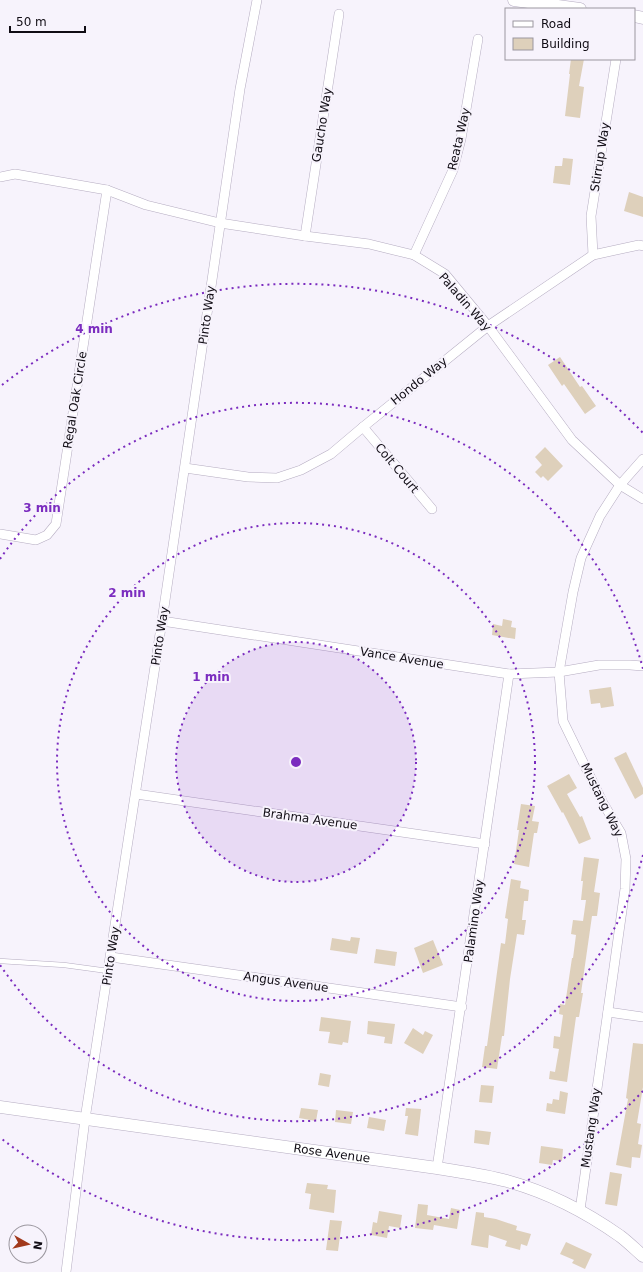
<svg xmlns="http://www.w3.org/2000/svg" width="643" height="1272" viewBox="0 0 643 1272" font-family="'DejaVu Sans',sans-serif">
	<rect width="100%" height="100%" fill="#f7f3fc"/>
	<g fill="#ded0bb">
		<path d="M571,59H584L579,86L584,87L580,118L565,116L570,74H569Z"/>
		<path d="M563,158L573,159L570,185L553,183L555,166H562Z"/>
		<path d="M629,192L643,197V217L624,211Z"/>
		<path d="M560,357L580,387L582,386L596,406L585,414L564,384L562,386L548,365Z"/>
		<path d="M545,447L563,466L548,481L543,476L541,478L535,472L542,465L535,457Z"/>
		<path d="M503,619L512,621L511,627L516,628L515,639L492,635L493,624L502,626Z"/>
		<path d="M611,687L614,706L601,708L600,703L591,704L589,690Z"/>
		<path d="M626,752L643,788V794L635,799L614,758Z"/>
		<path d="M569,774L577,788L567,794L580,817L582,816L591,839L579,844L563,812L562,813L547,786Z"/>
		<path d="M521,804L535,806L532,821L539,822L537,833H534L529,867L514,864L519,830H517Z"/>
		<path d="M584,857L599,859L594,892L600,893L597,916H592L581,993H583L579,1017H576L567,1082L549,1079L550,1071L555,1072L559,1049L553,1048L554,1036L560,1037L563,1015L559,1014L560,1004L565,1005L572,958H573L576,935L571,934L573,920L583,921L586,900H581L583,881H581Z"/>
		<path d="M511,879L521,881L520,888L529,890L528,901H524L522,920H526L524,935L517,934L510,979L504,1036H502L497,1069L482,1067L485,1046H487L501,943L505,944L508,919L505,918Z"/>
		<path d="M351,937L360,938L357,954L330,950L332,938L350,941Z"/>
		<path d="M433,940L443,965L423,973L414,948Z"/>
		<path d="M376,949L397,952L395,966L374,963Z"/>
		<path d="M321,1017L351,1021L348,1043L343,1042L342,1045L328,1043L330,1032L319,1031Z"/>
		<path d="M368,1021L395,1024L392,1044L384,1043L385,1037L367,1034Z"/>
		<path d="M413,1028L423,1035L425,1031L433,1035L423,1054L404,1043Z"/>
		<path d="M633,1043L643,1044V1087L637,1123L641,1124L638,1144L642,1145L640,1158L632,1157L631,1168L616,1165L628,1099L626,1098Z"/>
		<path d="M320,1073L331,1075L329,1087L318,1085Z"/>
		<path d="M481,1085L494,1086L492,1103L479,1102Z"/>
		<path d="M560,1091L568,1093L565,1114L546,1111L547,1103L552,1104L553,1099L559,1100Z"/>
		<path d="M301,1108L318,1110L316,1121L299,1118Z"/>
		<path d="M406,1108L421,1109L418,1136L405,1134L408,1116H405Z"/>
		<path d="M336,1110L353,1112L351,1124L335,1122Z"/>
		<path d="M369,1117L386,1120L384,1131L367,1128Z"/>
		<path d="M475,1130L491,1132L489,1145L474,1143Z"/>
		<path d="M541,1146L563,1149L562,1161L553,1160L552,1165L539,1163Z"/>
		<path d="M610,1172L622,1174L617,1206L605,1204Z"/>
		<path d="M307,1183L328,1185L327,1189L336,1190L334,1213L309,1209L311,1194L305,1193Z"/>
		<path d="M418,1204L428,1205L427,1215L449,1219L451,1208L460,1210L457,1229L434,1225L433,1230L415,1228Z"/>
		<path d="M379,1211L402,1215L400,1228L389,1226L387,1238L371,1235L373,1222L377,1223Z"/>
		<path d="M476,1212L484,1213V1217L496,1219L517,1226L516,1230L531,1234L527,1246L521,1244L520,1250L505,1246L507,1241L489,1235L488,1248L471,1245Z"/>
		<path d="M330,1220L342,1221L338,1251L326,1250Z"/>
		<path d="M566,1242L592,1254L585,1269L572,1263L574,1260L560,1254Z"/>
	</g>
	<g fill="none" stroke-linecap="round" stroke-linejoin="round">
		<g stroke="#b5acc1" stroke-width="5.5">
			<path id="service" d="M0,961L64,965L108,971"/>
		</g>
		<g stroke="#b5acc1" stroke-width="10">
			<g id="minor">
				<path d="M0,177L15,174L107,190L146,205L220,223L305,236L369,244L414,255L445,274L488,326L572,440L620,485L643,499"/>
				<path d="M305,236L339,14"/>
				<path d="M414,255L453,170L461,139L478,39"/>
				<path d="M593,255L591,216L616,59"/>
				<path d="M363,427L432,509"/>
				<path d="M185,468L248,477L277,478L301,470L331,454L363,427L488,326L593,255L639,245L643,246"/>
				<path d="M0,534L36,540L47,535L56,524L107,190"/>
				<path d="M162,621L509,674L559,672L599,665H630L643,666"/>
				<path d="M136,794L485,844"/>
				<path d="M111,957L462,1007"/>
				<path d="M608,1012L643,1017"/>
				<path d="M437,1168L509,674"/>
				<path d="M580,1210L625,889L626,859L621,833L603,803L563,721L559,672L573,592L581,558L600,516L620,485L643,459"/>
				<path d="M66,1272L85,1119L162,621L240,89L257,0"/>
			</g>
		</g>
		<g stroke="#b5acc1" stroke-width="13">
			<g id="tertiary">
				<path d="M514,0L580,9"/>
				<path d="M634,16L643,18"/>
				<path id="s1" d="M0,1107L437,1168C461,1172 484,1175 507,1181C547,1192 586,1212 620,1236C628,1242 635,1249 643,1256"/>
			</g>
		</g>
		<use href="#service" stroke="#fff" stroke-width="4.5"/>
		<use href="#minor" stroke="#fff" stroke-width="9"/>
		<use href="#tertiary" stroke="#fff" stroke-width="12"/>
	</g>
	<circle cx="296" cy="762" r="120" fill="#7b2cbf" fill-opacity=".12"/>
	<g fill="none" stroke="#7b2cbf" stroke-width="2" stroke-dasharray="2 4">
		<circle cx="296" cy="762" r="120"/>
		<circle cx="296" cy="762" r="239"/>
		<path d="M643 855A359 359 0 0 1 0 965M0 559A359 359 0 0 1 643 669"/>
		<path d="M643 1091A478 478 0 0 1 2 1139M2 385A478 478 0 0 1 643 433"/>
	</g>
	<g text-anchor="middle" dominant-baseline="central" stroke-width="4" stroke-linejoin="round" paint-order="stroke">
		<g font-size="12" fill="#100c14" stroke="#f7f3fc">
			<text transform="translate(322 125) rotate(-81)">Gaucho Way</text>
			<text transform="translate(459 139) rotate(-77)">Reata Way</text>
			<text transform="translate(600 157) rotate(-81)">Stirrup Way</text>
			<text transform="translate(465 302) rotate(49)">Paladin Way</text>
			<text transform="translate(207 315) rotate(-82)">Pinto Way</text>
			<text transform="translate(419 381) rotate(-39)">Hondo Way</text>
			<text transform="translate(75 400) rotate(-81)">Regal Oak Circle</text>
			<text transform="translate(397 468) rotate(50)">Colt Court</text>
			<text transform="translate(160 636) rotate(-81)">Pinto Way</text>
			<text transform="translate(402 658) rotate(9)">Vance Avenue</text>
			<text transform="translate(602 800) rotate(64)">Mustang Way</text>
			<text transform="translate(310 819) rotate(8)">Brahma Avenue</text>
			<text transform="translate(474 921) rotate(-82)">Palamino Way</text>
			<text transform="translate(111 956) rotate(-81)">Pinto Way</text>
			<text transform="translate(286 982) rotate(8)">Angus Avenue</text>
			<text transform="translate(591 1128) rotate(-82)">Mustang Way</text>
			<text stroke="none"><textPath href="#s1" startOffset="335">Rose Avenue</textPath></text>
		</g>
	</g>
	<circle cx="296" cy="762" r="6" fill="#7b2cbf" stroke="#f7f3fc" stroke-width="2"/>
	<g font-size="12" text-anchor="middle" font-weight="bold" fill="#7b2cbf" stroke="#f7f3fc" stroke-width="4" stroke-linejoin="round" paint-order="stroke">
		<text x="94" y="333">4 min</text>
		<text x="42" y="512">3 min</text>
		<text x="127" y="597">2 min</text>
		<text x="211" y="681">1 min</text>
	</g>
	<rect x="505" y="8" width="130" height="52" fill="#f7f3fc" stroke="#9b979f"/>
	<rect x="513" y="21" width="20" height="6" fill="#ffffff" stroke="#9b979f"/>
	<text x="541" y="28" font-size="12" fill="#100c14">Road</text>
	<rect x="513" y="38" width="20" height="12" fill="#ded0bb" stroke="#9b979f"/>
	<text x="541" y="48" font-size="12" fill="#100c14">Building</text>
	<g transform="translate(28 1244) rotate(98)"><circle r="19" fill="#f7f3fc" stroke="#9b979f"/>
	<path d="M0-3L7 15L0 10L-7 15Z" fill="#a1391c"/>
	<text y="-6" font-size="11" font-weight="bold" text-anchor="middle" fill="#100c14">N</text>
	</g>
	<path d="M10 26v6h75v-6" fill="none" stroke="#100c14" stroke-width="2"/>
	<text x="16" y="26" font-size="12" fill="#100c14" stroke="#f7f3fc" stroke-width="3" paint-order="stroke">50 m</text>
</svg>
